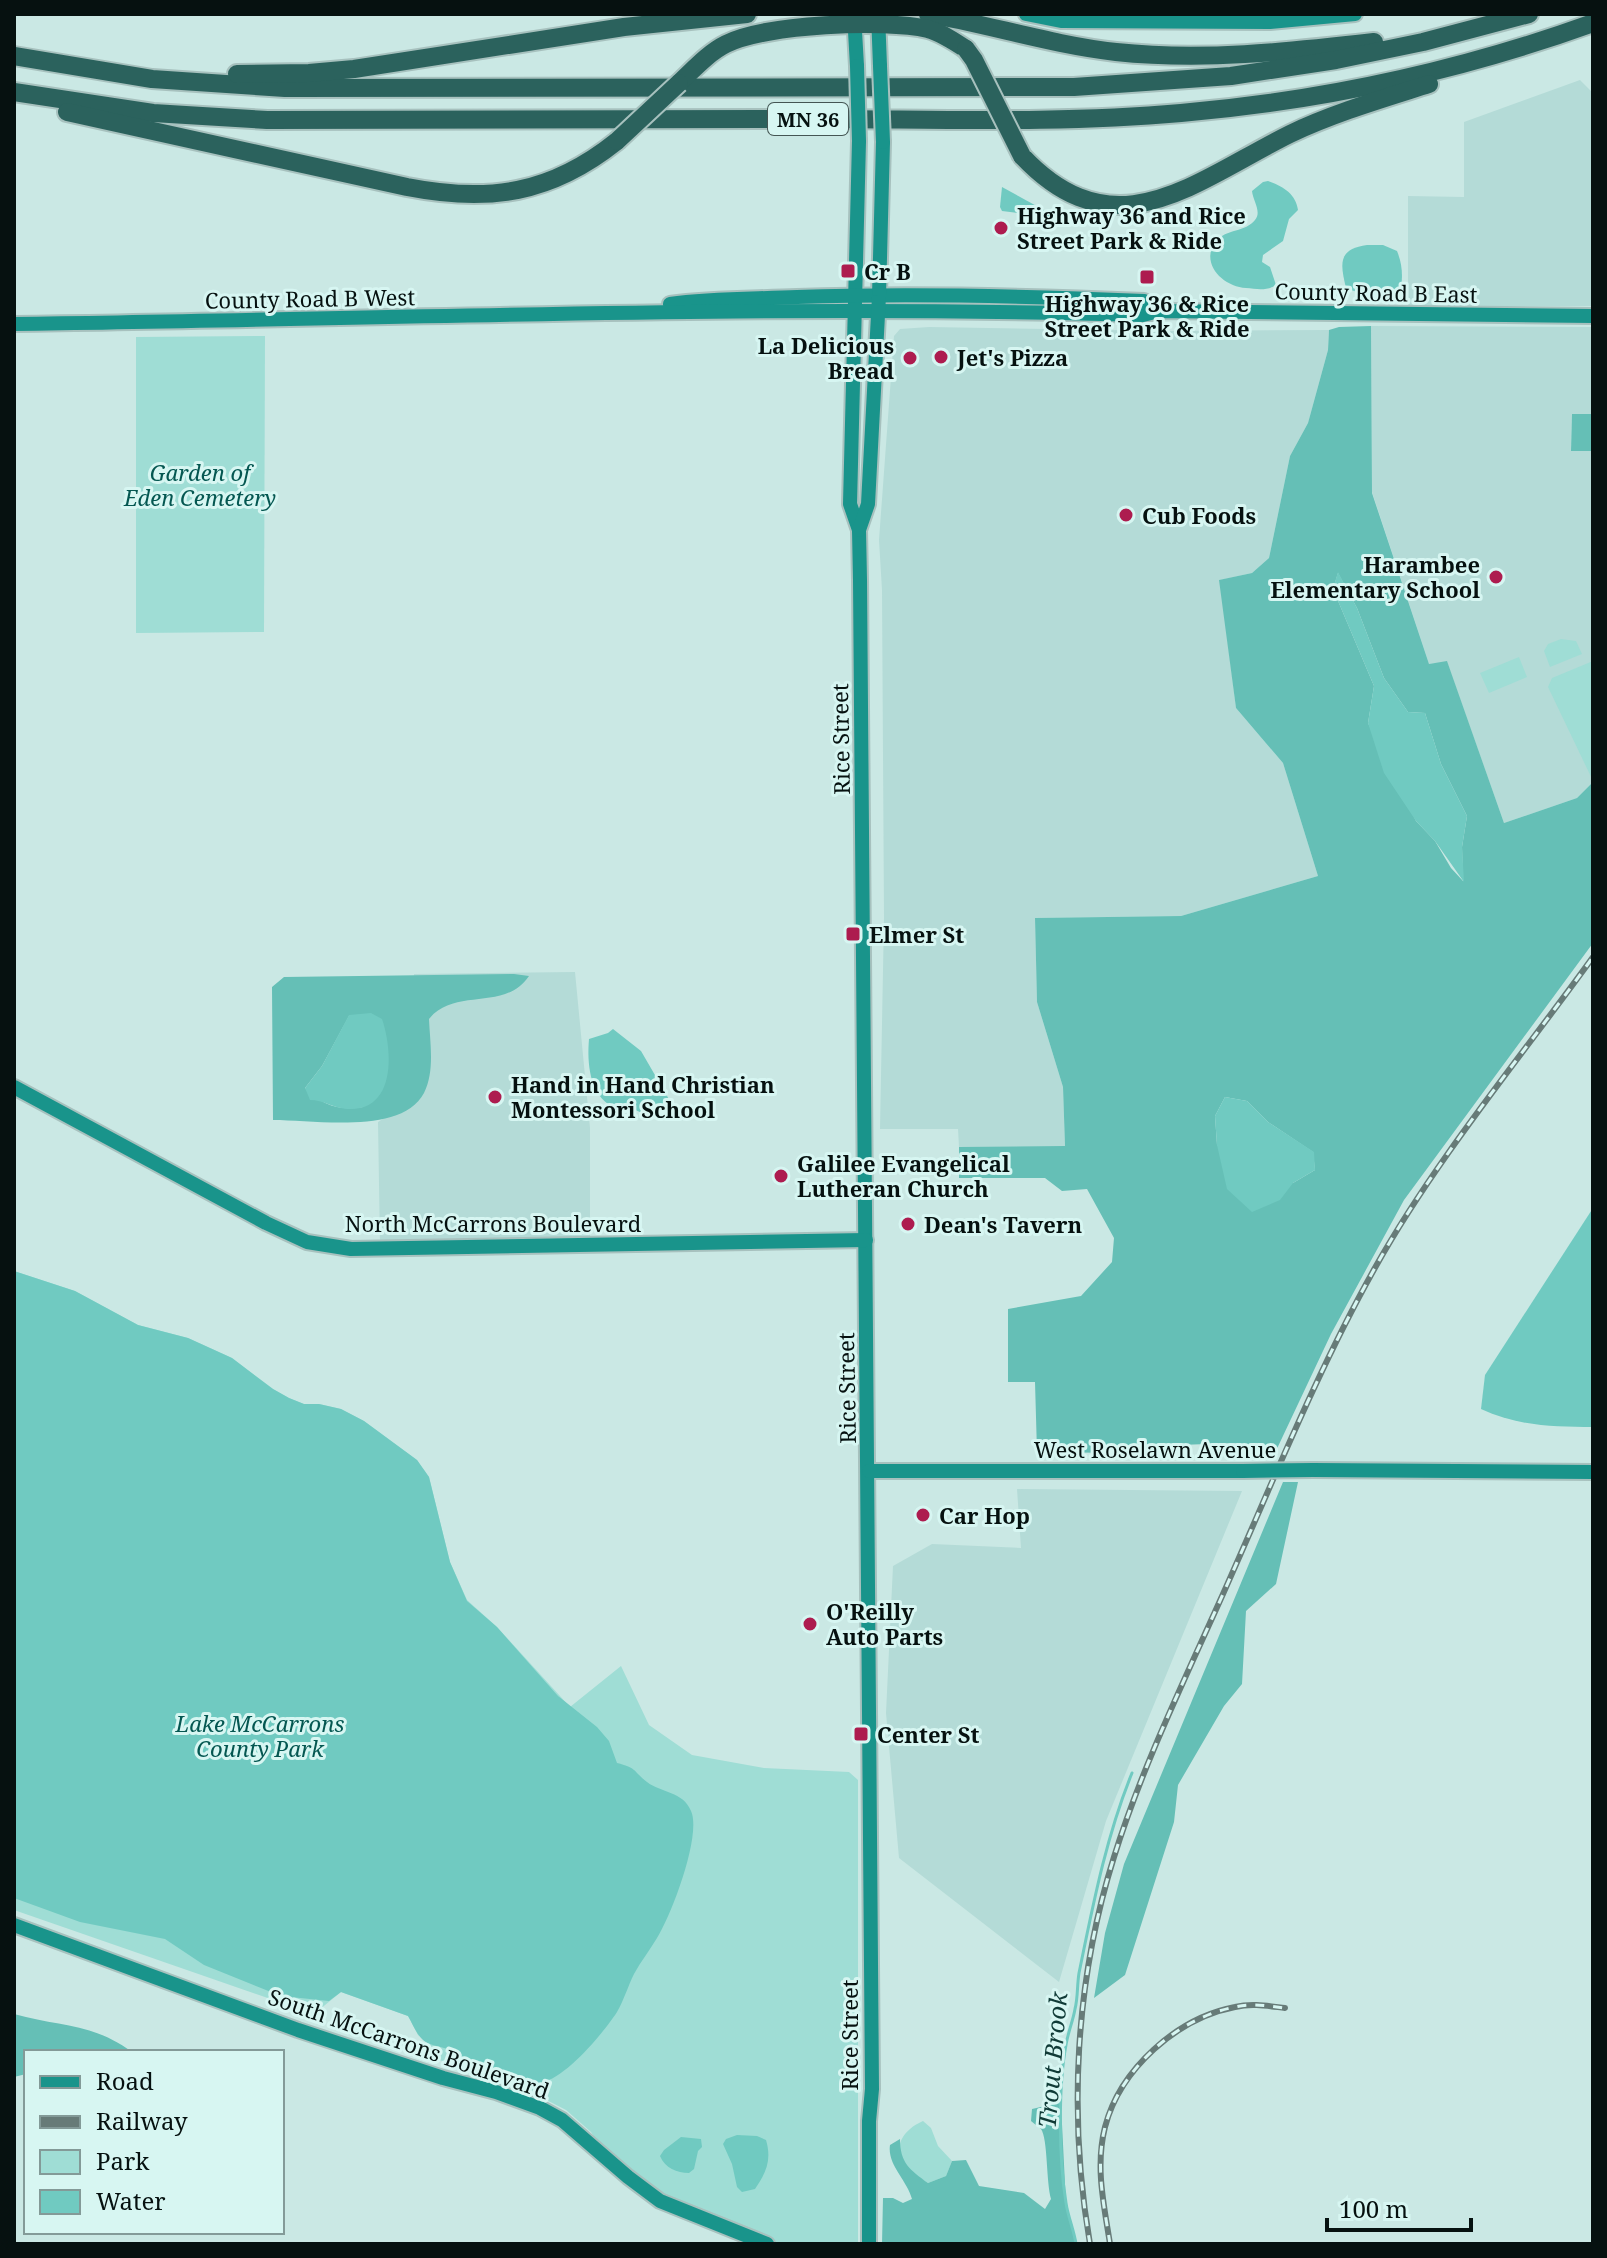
<svg xmlns="http://www.w3.org/2000/svg" width="1607" height="2258" viewBox="0 0 1607 2258" font-family="'Noto Serif',serif">
	<rect width="100%" height="100%" fill="#cae8e4"/>
	<g fill="#b4dbd7">
		<path d="M1580,80L1593,93V306H1408V196L1464,197V122Z"/>
		<path d="M1371,326L1593,327V414H1572L1571,450L1593,451V782L1577,798L1504,823L1447,662L1429,664L1372,492Z"/>
		<path d="M929,327L1168,331L1329,330L1328,350L1308,423L1290,456L1269,558L1252,573L1220,580L1236,708L1283,763L1318,876L1181,916L1035,918L1037,1002L1063,1087L1065,1147H959L958,1129H880L884,918L882,590L879,540L894,336L900,329Z"/>
		<path d="M575,972L590,1128V1238L380,1244L378,1122L397,1110L412,1083L414,974Z"/>
		<path d="M1017,1489L1242,1491L1106,1821L1059,1982L899,1858L886,1713L893,1566L932,1544L1021,1548Z"/>
	</g>
	<g fill="#9fddd5">
		<path d="M265,336L264,632L136,633V337Z"/>
		<path d="M1561,639L1576,641L1582,654L1550,667L1544,651L1548,644Z"/>
		<path d="M1519,657L1527,677L1489,693L1480,673Z"/>
		<path d="M1593,661V781L1548,687L1552,678Z"/>
		<path d="M14,1271L75,1291L138,1325L188,1338L232,1358L273,1389L289,1398L304,1404H319L341,1409L364,1421L417,1460L429,1477L450,1562L467,1600L497,1627L570,1707L621,1666L649,1725L692,1755L764,1768L849,1772L858,1780V2244H779L656,2190L601,2147L591,2132L566,2110L527,2090L425,2055L429,2044L418,2035L408,2016L341,1992L314,2014L14,1910Z"/>
		<path d="M923,2121L931,2128L938,2146L952,2161L946,2176L928,2183C922,2179 911,2174 906,2168C890,2148 904,2129 923,2121Z"/>
	</g>
	<g fill="#65bfb6" fill-rule="evenodd">
		<path d="M1371,326L1372,493L1429,664L1447,661L1504,823L1577,798L1593,782V943L1404,1200L1331,1334L1274,1455H1243L1235,1443L1124,1447L1119,1453L1037,1452L1035,1382H1008V1309L1081,1296L1112,1262L1114,1238L1087,1189L1062,1191L1045,1178H959V1147L1065,1146L1063,1087L1037,1002L1035,918L1181,916L1318,876L1283,763L1236,708L1219,580L1252,573L1269,558L1290,456L1308,423L1328,350L1329,330L1339,327ZM1338,573L1357,608L1384,678L1408,712L1425,713L1441,764L1467,816L1462,847L1463,881L1451,868L1435,841L1416,821L1368,723L1374,686L1333,589ZM1225,1097L1247,1101L1268,1122L1313,1152L1315,1170L1293,1183L1217,1145L1215,1116Z"/>
		<path d="M1572,414H1593V451H1571Z"/>
		<path d="M514,974L529,976C505,1012 455,987 429,1019C430,1043 435,1071 424,1093C402,1135 315,1120 273,1120L272,987L284,977ZM349,1016L363,1107C339,1111 322,1105 305,1088L322,1066Z"/>
		<path d="M1283,1482H1298L1276,1584L1246,1611L1242,1684L1224,1706L1178,1785L1174,1822L1125,1975L1094,1998L1105,1933L1124,1864Z"/>
		<path d="M14,2014C59,2027 91,2022 132,2052H26V2074L14,2077Z"/>
		<path d="M1058,2103L1061,2104L1066,2204L1076,2244H882L883,2198H893L903,2203L912,2199C907,2180 887,2165 890,2145L900,2139C900,2163 910,2170 928,2183L946,2176L952,2161L966,2160L979,2186L1024,2193L1045,2209L1051,2199C1046,2182 1048,2139 1041,2129C1038,2126 1034,2124 1031,2121L1032,2109Z"/>
	</g>
	<g fill="#70cac1">
		<path d="M1268,181C1283,186 1296,194 1298,210L1289,219L1283,241L1263,255L1262,262L1270,267L1276,285C1267,291 1257,289 1246,288C1223,287 1199,263 1216,241C1226,229 1246,232 1255,220C1262,212 1253,201 1252,191L1263,182Z"/>
		<path d="M1002,187L1053,215L1052,217L1002,211L1000,207Z"/>
		<path d="M1367,245H1383L1397,251C1402,263 1403,275 1401,288C1388,298 1361,295 1346,288C1340,263 1338,249 1367,245Z"/>
		<path d="M1338,572L1357,608L1384,678L1408,712L1425,713L1441,764L1467,816L1462,847L1464,882L1435,841L1416,821L1384,773L1368,723L1374,686L1333,589Z"/>
		<path d="M371,1013L382,1019C393,1051 396,1112 347,1109C334,1108 323,1100 310,1100L305,1088L322,1066L349,1015Z"/>
		<path d="M613,1029L641,1051L670,1101L668,1111L649,1117C644,1114 637,1110 632,1109C625,1108 619,1110 613,1107C589,1095 587,1062 589,1039L608,1033Z"/>
		<path d="M1225,1097L1247,1101L1268,1122L1314,1152L1315,1170L1293,1183L1280,1200L1252,1212L1227,1189L1217,1145L1215,1116Z"/>
		<path d="M1593,1208V1427C1554,1427 1517,1426 1481,1409L1485,1375Z"/>
		<path d="M14,1271L75,1291L138,1325L188,1338L232,1358L273,1389L289,1398L304,1404H319L341,1409L364,1421L417,1460L429,1477L450,1562L467,1601L497,1627L558,1696L597,1727L609,1741L617,1763C637,1768 632,1770 647,1782C661,1793 683,1791 691,1811C702,1835 671,1916 657,1938C650,1950 641,1961 634,1974C628,1986 624,2000 617,2012C605,2031 565,2079 542,2082C512,2087 482,2069 458,2054C448,2047 440,2048 430,2044C418,2040 414,2026 408,2016L341,1992L329,2001L281,1996L204,1965L165,1939L80,1922L14,1898Z"/>
		<path d="M737,2135L757,2136L766,2140C772,2160 766,2173 755,2189L742,2192L737,2187L732,2164L723,2144L726,2139Z"/>
		<path d="M681,2137L701,2139L702,2147L698,2151L694,2169L689,2173C677,2173 665,2168 660,2156L664,2150Z"/>
	</g>
	<g fill="none" stroke-linecap="round" stroke-linejoin="round">
		<path stroke="#70cac1" stroke-width="3" d="M1076,2244C1074,2230 1068,2217 1066,2203C1059,2160 1058,2087 1066,2045C1068,2032 1073,2021 1075,2009C1078,1998 1077,1985 1079,1973C1093,1905 1106,1837 1132,1773"/>
		<g stroke="#a7c1be" stroke-width="18">
			<g id="secondary">
				<path d="M854,14L857,66"/>
				<path d="M878,14L880,66"/>
				<path d="M1026,14L1061,21L1270,22L1355,14"/>
				<path d="M859,141L850,504L859,530L860,580C865,1083 869,1586 872,2089L869,2121V2244"/>
				<path d="M670,304C712,298 755,299 797,297C913,293 1028,296 1144,301L1159,311"/>
				<path d="M14,324C390,319 767,304 1143,315L1159,311L1593,316"/>
				<path d="M859,530L868,504L879,296L883,142"/>
				<path d="M14,1087L266,1223L307,1242L351,1249L866,1240"/>
				<path d="M1313,1470L1593,1472"/>
				<path d="M869,1471H1243"/>
				<path d="M14,1925L298,2030L443,2078L496,2092L540,2108L562,2120L628,2177L660,2201L767,2244"/>
			</g>
		</g>
		<g stroke="#a7c1be" stroke-width="22">
			<g id="highway">
				<path d="M928,14C991,25 1053,45 1116,52C1202,61 1287,52 1374,42"/>
				<path d="M14,56L152,79L285,88L1074,87L1231,76L1336,60L1423,42L1529,14"/>
				<path d="M237,74L309,73L354,69L624,27L747,14"/>
				<path d="M679,83C693,70 708,53 726,44C766,24 884,19 928,29C942,33 954,41 966,49"/>
				<path d="M14,92L153,113L267,120C449,120 630,120 811,119C934,119 1058,124 1181,113C1321,101 1460,71 1593,23"/>
				<path d="M67,112L407,187C489,203 551,194 617,141"/>
				<path d="M1022,156C1115,255 1195,181 1290,134C1334,113 1382,99 1429,84"/>
			</g>
		</g>
		<use href="#secondary" stroke="#19948b" stroke-width="14"/>
		<use href="#highway" stroke="#2b625d" stroke-width="18"/>
		<g stroke="#677b78" stroke-width="6">
			<g id="rail">
				<path d="M1090,2244C1068,2116 1075,1981 1114,1857C1142,1767 1184,1681 1223,1594C1272,1484 1317,1371 1376,1266C1436,1159 1521,1057 1593,957"/>
				<path d="M1110,2244C1104,2205 1095,2167 1105,2127C1120,2069 1177,2018 1235,2007C1252,2003 1268,2006 1285,2008"/>
			</g>
		</g>
		<use href="#rail" stroke="#d7f6f2" stroke-width="3" stroke-dasharray="9" stroke-linecap="butt"/>
		<g stroke="#a7c1be" stroke-width="18" stroke-linecap="butt">
			<g id="secondary-bridge">
				<path d="M857,66L859,141"/>
				<path d="M880,66L883,142"/>
				<path d="M1243,1471L1313,1470"/>
			</g>
		</g>
		<g stroke="#a7c1be" stroke-width="22" stroke-linecap="butt">
			<g id="highway-bridge">
				<path d="M966,49L974,60L1022,156"/>
				<path d="M617,141L679,83"/>
			</g>
		</g>
		<use href="#secondary-bridge" stroke="#19948b" stroke-width="14"/>
		<use href="#highway-bridge" stroke="#2b625d" stroke-width="18"/>
	</g>
	<g fill="#ad1c4f" stroke="#d7f6f2" stroke-width="3">
		<circle cx="1001" cy="228" r="8"/>
		<rect x="840" y="263" width="16" height="16" rx="4"/>
		<rect x="1139" y="269" width="16" height="16" rx="4"/>
		<circle cx="941" cy="357" r="8"/>
		<circle cx="910" cy="358" r="8"/>
		<circle cx="1126" cy="515" r="8"/>
		<circle cx="1496" cy="577" r="8"/>
		<rect x="845" y="926" width="16" height="16" rx="4"/>
		<circle cx="495" cy="1097" r="8"/>
		<circle cx="781" cy="1176" r="8"/>
		<circle cx="908" cy="1224" r="8"/>
		<circle cx="923" cy="1515" r="8"/>
		<circle cx="810" cy="1624" r="8"/>
		<rect x="853" y="1726" width="16" height="16" rx="4"/>
	</g>
	<g text-anchor="middle" dominant-baseline="central" stroke-width="6" stroke-linejoin="round" paint-order="stroke">
		<rect fill="#d7f6f2" stroke="#455654" stroke-width="2" x="768" y="103" width="80" height="32" rx="6"/>
		<g font-size="20" font-weight="bold" fill="#061110">
			<text x="808" y="119">MN 36</text>
		</g>
		<g font-size="22" font-weight="bold" fill="#061110" stroke="#d7f6f2" text-anchor="start">
			<text x="1017" y="215">Highway 36 and Rice<tspan x="1017" dy="25">Street Park &amp; Ride</tspan></text>
			<text x="864" y="271">Cr B</text>
			<text x="1147" y="303" text-anchor="middle">Highway 36 &amp; Rice<tspan x="1147" dy="25">Street Park &amp; Ride</tspan></text>
			<text x="894" y="345" text-anchor="end">La Delicious<tspan x="894" dy="25">Bread</tspan></text>
			<text x="957" y="357">Jet's Pizza</text>
			<text x="1142" y="515">Cub Foods</text>
			<text x="1480" y="564" text-anchor="end">Harambee<tspan x="1480" dy="25">Elementary School</tspan></text>
			<text x="869" y="934">Elmer St</text>
			<text x="511" y="1084">Hand in Hand Christian<tspan x="511" dy="25">Montessori School</tspan></text>
			<text x="797" y="1163">Galilee Evangelical<tspan x="797" dy="25">Lutheran Church</tspan></text>
			<text x="924" y="1224">Dean's Tavern</text>
			<text x="939" y="1515">Car Hop</text>
			<text x="826" y="1611">O'Reilly<tspan x="826" dy="25">Auto Parts</tspan></text>
			<text x="877" y="1734">Center St</text>
		</g>
		<g font-size="22" fill="#061110" stroke="#d7f6f2">
			<text transform="translate(1376 292) rotate(1)">County Road B East</text>
			<text transform="translate(310 298) rotate(-1)">County Road B West</text>
			<text transform="translate(840 739) rotate(-91)">Rice Street</text>
			<text x="493" y="1223">North McCarrons Boulevard</text>
			<text transform="translate(846 1388) rotate(-91)">Rice Street</text>
			<text x="1155" y="1449">West Roselawn Avenue</text>
			<text transform="translate(849 2035) rotate(-90)">Rice Street</text>
			<text transform="translate(409 2043) rotate(19)">South McCarrons Boulevard</text>
		</g>
		<g font-size="22" font-style="italic" fill="#045751" stroke="#d7f6f2">
			<text x="200" y="472">Garden of<tspan x="200" dy="25">Eden Cemetery</tspan></text>
			<text x="260" y="1723">Lake McCarrons<tspan x="260" dy="25">County Park</tspan></text>
		</g>
		<g font-size="24" font-style="italic" fill="#103b37" stroke="#d7f6f2">
			<text transform="translate(1052 2060) rotate(-85)">Trout Brook</text>
		</g>
	</g>
	<rect width="1607" height="2258" fill="none" stroke="#061110" stroke-width="32"/>
	<rect x="24" y="2050" width="260" height="184" fill="#d7f6f2" stroke="#839a98" stroke-width="2"/>
	<rect x="40" y="2076" width="40" height="12" fill="#19948b" stroke="#839a98" stroke-width="2"/>
	<text x="96" y="2090" font-size="24" fill="#061110">Road</text>
	<rect x="40" y="2116" width="40" height="12" fill="#677b78" stroke="#839a98" stroke-width="2"/>
	<text x="96" y="2130" font-size="24" fill="#061110">Railway</text>
	<rect x="40" y="2150" width="40" height="24" fill="#9fddd5" stroke="#839a98" stroke-width="2"/>
	<text x="96" y="2170" font-size="24" fill="#061110">Park</text>
	<rect x="40" y="2190" width="40" height="24" fill="#70cac1" stroke="#839a98" stroke-width="2"/>
	<text x="96" y="2210" font-size="24" fill="#061110">Water</text>
	<path d="M1327 2218v12h144v-12" fill="none" stroke="#061110" stroke-width="4"/>
	<text x="1339" y="2218" font-size="24" fill="#061110" stroke="#d7f6f2" stroke-width="6" paint-order="stroke">100 m</text>
</svg>
